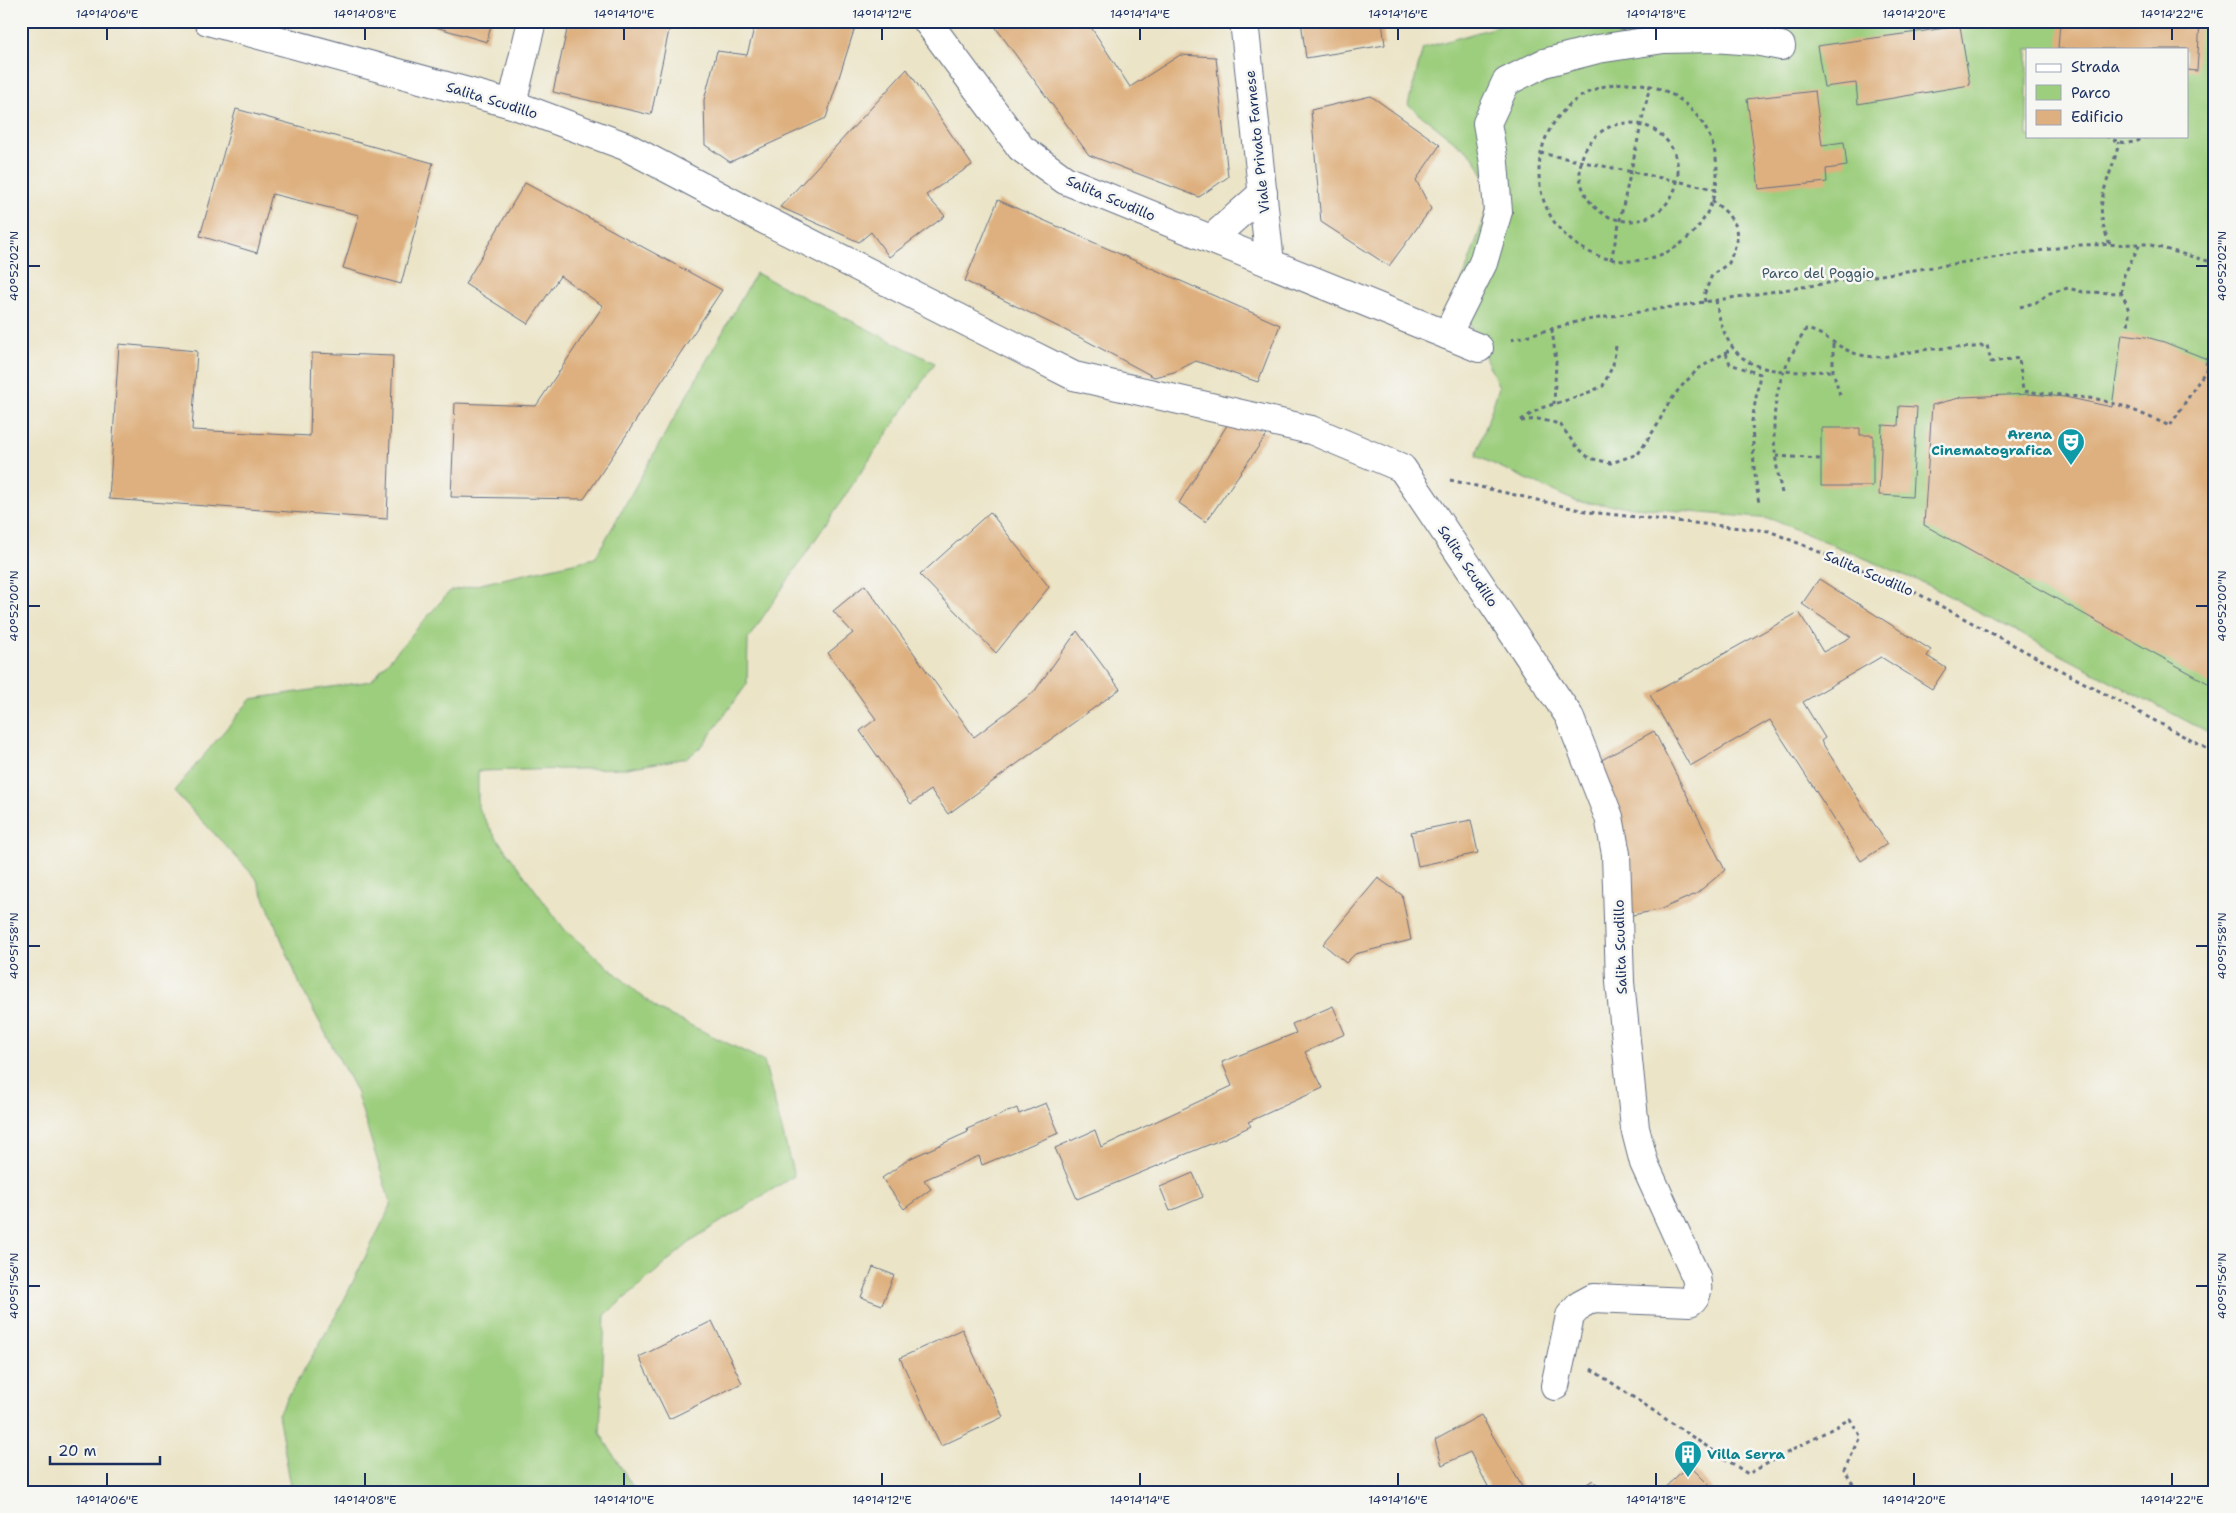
<svg xmlns="http://www.w3.org/2000/svg" width="2236" height="1513" viewBox="0 0 2236 1513" font-family="'Shantell Sans',sans-serif">
	<rect width="100%" height="100%" fill="#f6f6f2"/>
	<filter id="ink" filterUnits="userSpaceOnUse"><feTurbulence type="fractalNoise" baseFrequency=".02" numOctaves="2"/><feDisplacementMap in="SourceGraphic" scale="10" xChannelSelector="R" yChannelSelector="G"/><feConvolveMatrix kernelMatrix="1 2 1 2 8 2 1 2 1" color-interpolation-filters="sRGB"/></filter>
	<filter id="wash" filterUnits="userSpaceOnUse"><feTurbulence type="fractalNoise" baseFrequency=".0096" numOctaves="4" result="noise"/><feDisplacementMap in="SourceGraphic" scale="20" xChannelSelector="R" yChannelSelector="G"/><feGaussianBlur stdDeviation="1.12" result="paint"/><feColorMatrix in="noise" values="0 0 0 0 0 0 0 0 0 0 0 0 0 0 0 0 0 1.4 0 .05"/><feComposite in="paint" operator="in"/></filter>
	<g filter="url(#wash)">
		<rect width="100%" height="100%" fill="#ebe4c7"/>
		<g fill="#9dce7e" stroke="#5c7e6e" fill-rule="evenodd">
			<path d="M1517,21H2215V736L1928,585L1771,519L1577,502L1476,456L1499,387L1457,296L1487,210L1486,180L1473,156L1408,105L1423,48ZM2027,49H2187V136H2027Z"/>
			<path d="M756,273L935,363L748,639L747,684L702,746L687,758L627,768L478,771V808L495,836L565,930L657,1009L764,1061L794,1176L695,1238L605,1315L600,1433L636,1492H292L278,1414L338,1312L391,1205L356,1091L301,987L256,878L174,791L251,699L371,681L450,591L595,558Z"/>
		</g>
		<g id="blocks">
			<g fill="#deb07f">
				<path d="M415,21H492L487,42Z"/>
				<path d="M569,21H671L651,115L553,92Z"/>
				<path d="M756,21H857L826,118L730,162L705,145L704,100L717,51L747,55Z"/>
				<path d="M1006,21H1087L1130,87L1180,55L1216,57L1228,177L1199,197L1089,155L996,28Z"/>
				<path d="M1301,21H1382L1385,45L1306,58Z"/>
				<path d="M2060,21H2200L2197,71L2187,70V49H2058Z"/>
				<path d="M1960,26L1970,85L1858,104L1856,83L1824,87L1817,46Z"/>
				<path d="M907,69L972,165L926,195L945,216L889,257L871,232L859,242L780,207Z"/>
				<path d="M1815,91L1822,145L1844,142L1847,166L1826,169L1827,182L1759,189L1747,99Z"/>
				<path d="M1371,96L1440,145L1416,180L1431,209L1389,266L1321,222L1311,110Z"/>
				<path d="M236,109L433,163L401,284L343,268L359,215L272,194L257,253L200,236Z"/>
				<path d="M525,183L722,290L584,499L451,497L455,403L536,406L603,306L560,276L528,324L465,284Z"/>
				<path d="M998,200L1280,325L1258,382L1196,361L1174,372L1154,377L1085,340L965,281Z"/>
				<path d="M2122,334L2146,337L2164,342L2207,359L2205,364L2213,369L2211,373L2215,376V687L1924,525L1932,405L1963,397L2030,394L2065,397L2112,407Z"/>
				<path d="M119,344L197,351L192,430L310,436L312,353L393,356L387,519L109,499Z"/>
				<path d="M1899,406L1917,407L1912,497L1879,495L1882,425L1898,426Z"/>
				<path d="M1229,422L1268,433L1206,522L1179,503Z"/>
				<path d="M1821,428H1860V435H1873V486H1821Z"/>
				<path d="M990,512L1049,587L996,653L920,575Z"/>
				<path d="M1819,579L1931,650L1927,656L1946,668L1932,689L1881,657L1803,702L1825,738L1821,741L1887,844L1861,861L1770,720L1690,766L1650,695L1799,612L1823,652L1851,637L1802,604Z"/>
				<path d="M865,585L974,737L1034,692L1077,631L1120,689L948,814L931,790L911,804L860,731L876,719L828,653L853,633L833,611Z"/>
				<path d="M1654,731L1725,870L1696,894L1659,910L1627,916L1598,762Z"/>
				<path d="M1471,820L1478,853L1418,866L1411,832Z"/>
				<path d="M1378,878L1402,895L1411,940L1355,954L1346,963L1323,944Z"/>
				<path d="M1333,1006L1345,1034L1305,1052L1323,1088L1248,1122L1251,1126L1225,1138L1077,1199L1055,1148L1095,1130L1101,1147L1232,1086L1222,1062L1296,1033L1292,1024Z"/>
				<path d="M1046,1103L1059,1133L982,1165L979,1156L924,1180L931,1189L904,1209L882,1178L909,1159L968,1132L967,1129L1017,1108L1019,1114Z"/>
				<path d="M1193,1173L1203,1197L1170,1211L1160,1187Z"/>
				<path d="M873,1267L894,1275L882,1305L861,1297Z"/>
				<path d="M712,1321L742,1383L669,1419L639,1357Z"/>
				<path d="M962,1329L1003,1417L941,1446L900,1358Z"/>
				<path d="M1481,1415L1525,1492H1491L1470,1452L1442,1465L1435,1440Z"/>
				<path d="M1689,1465L1716,1492H1660Z"/>
				<path d="M1593,1480L1603,1492H1575Z"/>
			</g>
		</g>
	</g>
	<g filter="url(#ink)">
		<use href="#blocks" fill-opacity="0" stroke="#646e83" stroke-width="1"/>
		<g fill="none" stroke-linecap="round" stroke-linejoin="round">
			<g stroke="#646e83" stroke-width="30">
				<g id="minor">
					<path d="M208,21L512,104L625,146L761,218L1074,376L1311,430L1402,468L1569,716L1609,817L1616,854L1620,982L1635,1128L1644,1163L1696,1277C1698,1287 1699,1295 1690,1302L1593,1298L1580,1305L1570,1316L1555,1386"/>
					<path d="M927,21L1021,148L1065,180L1479,348"/>
					<path d="M1244,21L1270,263"/>
					<path d="M512,104L532,21"/>
					<path d="M1211,239L1263,193"/>
					<path d="M1447,335L1483,263L1498,211L1494,163L1487,123L1506,82L1544,63L1598,49L1664,39L1713,38L1755,41L1781,46"/>
				</g>
			</g>
			<g stroke="#646e83" stroke-width="3" stroke-dasharray="4 4" stroke-linecap="butt">
				<circle cx="1628" cy="172" r="89"/>
				<circle cx="1629" cy="172" r="49"/>
				<path d="M2106,136C2120,144 2133,146 2146,136"/>
				<path d="M1540,153L1715,189"/>
				<path d="M2110,244C2090,201 2110,184 2119,142"/>
				<path d="M1611,260L1650,85"/>
				<path d="M2121,293L2124,275L2140,244"/>
				<path d="M1716,300C1727,376 1769,373 1833,371"/>
				<path d="M1705,302L1704,295L1712,275L1729,263L1737,241L1736,226L1727,213L1712,200"/>
				<path d="M2020,307L2037,302L2050,293L2068,288L2083,292L2121,293C2129,306 2131,315 2127,329"/>
				<path d="M1552,329L1556,362L1554,404"/>
				<path d="M1511,340L1580,321L2077,245L2147,244L2215,263"/>
				<path d="M1833,344V371L1840,395"/>
				<path d="M1726,353L1730,364L1760,374L1752,421L1754,467L1759,504"/>
				<path d="M1521,420L1541,408L1580,396L1603,386L1613,365L1616,346"/>
				<path d="M1521,421L1538,419L1560,424L1575,445L1589,458L1611,463L1638,454L1658,424L1666,407L1679,389L1698,369L1733,348"/>
				<path d="M1776,456L1821,459"/>
				<path d="M1450,480L1589,512L1769,531L1911,590L2215,753"/>
				<path d="M1782,493C1773,456 1769,408 1784,371C1790,356 1798,343 1806,329C1828,334 1838,350 1861,355C1887,361 1908,350 1933,349C1952,347 1969,349 1987,345L1991,362L2019,358L2023,391L2097,399L2126,407L2170,426L2215,356"/>
				<path d="M1591,1369L1748,1474L1850,1419L1861,1437L1844,1470L1858,1492"/>
			</g>
			<use href="#minor" stroke="#fff" stroke-width="28"/>
		</g>
	</g>
	<path fill="none" stroke="#1b2f5e" stroke-width="2" d="M107,28V40M365,28V40M624,28V40M882,28V40M1140,28V40M1398,28V40M1656,28V40M1914,28V40M2172,28V40M28,266H40M2196,266H2208M28,606H40M2196,606H2208M28,946H40M2196,946H2208M28,1286H40M2196,1286H2208M107,1473V1486M365,1473V1486M624,1473V1486M882,1473V1486M1140,1473V1486M1398,1473V1486M1656,1473V1486M1914,1473V1486M2172,1473V1486"/>
	<defs>
		<g id="theatre-pin" transform="scale(1.4375)"><path d="M0 17L-7.5 6A9.5 9.5 0 1 1 7.5 6Z" fill="#0f9aa8" stroke="#f6f6f2"/><path d="M-5-5.5Q0-4 5-5.5V0Q5 5 0 6Q-5 5-5 0ZM-3.3-2.5H-1v1.5H-3.3ZM1-2.5H3.3v1.5H1ZM-2.8 1Q0 5.5 2.8 1Z" fill="#fff"/></g>
		<g id="building-pin" transform="scale(1.4375)"><path d="M0 17L-7.5 6A9.5 9.5 0 1 1 7.5 6Z" fill="#0f9aa8" stroke="#f6f6f2"/><path d="M-4-6H4V6H1V3H-1V6H-4ZM-2.5-4.3h1.7v1.8h-1.7ZM.8-4.3h1.7v1.8H.8ZM-2.5-1h1.7V.8h-1.7ZM.8-1h1.7V.8H.8Z" fill="#fff"/></g>
	</defs>
	<g fill-rule="evenodd">
		<use href="#theatre-pin" x="2071" y="442"/>
		<use href="#building-pin" x="1688" y="1454"/>
	</g>
	<g text-anchor="middle" dominant-baseline="central" stroke-width="5" stroke-linejoin="round" paint-order="stroke">
		<g font-size="14" fill="#1b2f5e" stroke="#f6f6f2">
			<text transform="translate(492 100) rotate(17)">Salita Scudillo</text>
			<text transform="translate(1257 142) rotate(-96)">Viale Privato Farnese</text>
			<text transform="translate(1111 198) rotate(23)">Salita Scudillo</text>
			<text transform="translate(1468 566) rotate(56)">Salita Scudillo</text>
			<text transform="translate(1869 573) rotate(23)">Salita Scudillo</text>
			<text transform="translate(1620 947) rotate(-92)">Salita Scudillo</text>
		</g>
		<g font-size="14" fill="#3c5766" stroke="#f6f6f2">
			<text x="1818" y="273">Parco del Poggio</text>
		</g>
		<g font-size="14" font-weight="bold" fill="#0d838f" stroke="#f6f6f2" text-anchor="end">
			<text x="2052" y="434">Arena<tspan x="2052" dy="16">Cinematografica</tspan></text>
			<text x="1707" y="1454" text-anchor="start">Villa Serra</text>
		</g>
	</g>
	<rect width="2236" height="1513" fill="none" stroke="#f6f6f2" stroke-width="55"/>
	<rect x="2026" y="48" width="162" height="90" fill="#f6f6f2" stroke="#9ea6b7"/>
	<rect x="2036" y="64" width="25" height="8" fill="#ffffff" stroke="#9ea6b7"/>
	<text x="2071" y="72" font-size="15" fill="#1b2f5e">Strada</text>
	<rect x="2036" y="85" width="25" height="15" fill="#9dce7e" stroke="#9ea6b7"/>
	<text x="2071" y="98" font-size="15" fill="#1b2f5e">Parco</text>
	<rect x="2036" y="110" width="25" height="15" fill="#deb07f" stroke="#9ea6b7"/>
	<text x="2071" y="122" font-size="15" fill="#1b2f5e">Edificio</text>
	<path d="M50 1456v8h110v-8" fill="none" stroke="#1b2f5e" stroke-width="2.5"/>
	<text x="58" y="1456" font-size="15" fill="#1b2f5e" stroke="#f6f6f2" stroke-width="4" paint-order="stroke">20 m</text>
	<rect x="28" y="28" width="2180" height="1458" fill="none" stroke="#1b2f5e" stroke-width="2"/>
	<g font-size="12" text-anchor="middle" fill="#1b2f5e">
		<text x="107" y="18">14°14'06"E</text>
		<text x="365" y="18">14°14'08"E</text>
		<text x="624" y="18">14°14'10"E</text>
		<text x="882" y="18">14°14'12"E</text>
		<text x="1140" y="18">14°14'14"E</text>
		<text x="1398" y="18">14°14'16"E</text>
		<text x="1656" y="18">14°14'18"E</text>
		<text x="1914" y="18">14°14'20"E</text>
		<text x="2172" y="18">14°14'22"E</text>
		<text transform="translate(14 266) rotate(-90)" y="4">40°52'02"N</text>
		<text transform="translate(2222 266) rotate(-90)" y="4">40°52'02"N</text>
		<text transform="translate(14 606) rotate(-90)" y="4">40°52'00"N</text>
		<text transform="translate(2222 606) rotate(-90)" y="4">40°52'00"N</text>
		<text transform="translate(14 946) rotate(-90)" y="4">40°51'58"N</text>
		<text transform="translate(2222 946) rotate(-90)" y="4">40°51'58"N</text>
		<text transform="translate(14 1286) rotate(-90)" y="4">40°51'56"N</text>
		<text transform="translate(2222 1286) rotate(-90)" y="4">40°51'56"N</text>
		<text x="107" y="1504">14°14'06"E</text>
		<text x="365" y="1504">14°14'08"E</text>
		<text x="624" y="1504">14°14'10"E</text>
		<text x="882" y="1504">14°14'12"E</text>
		<text x="1140" y="1504">14°14'14"E</text>
		<text x="1398" y="1504">14°14'16"E</text>
		<text x="1656" y="1504">14°14'18"E</text>
		<text x="1914" y="1504">14°14'20"E</text>
		<text x="2172" y="1504">14°14'22"E</text>
	</g>
</svg>
